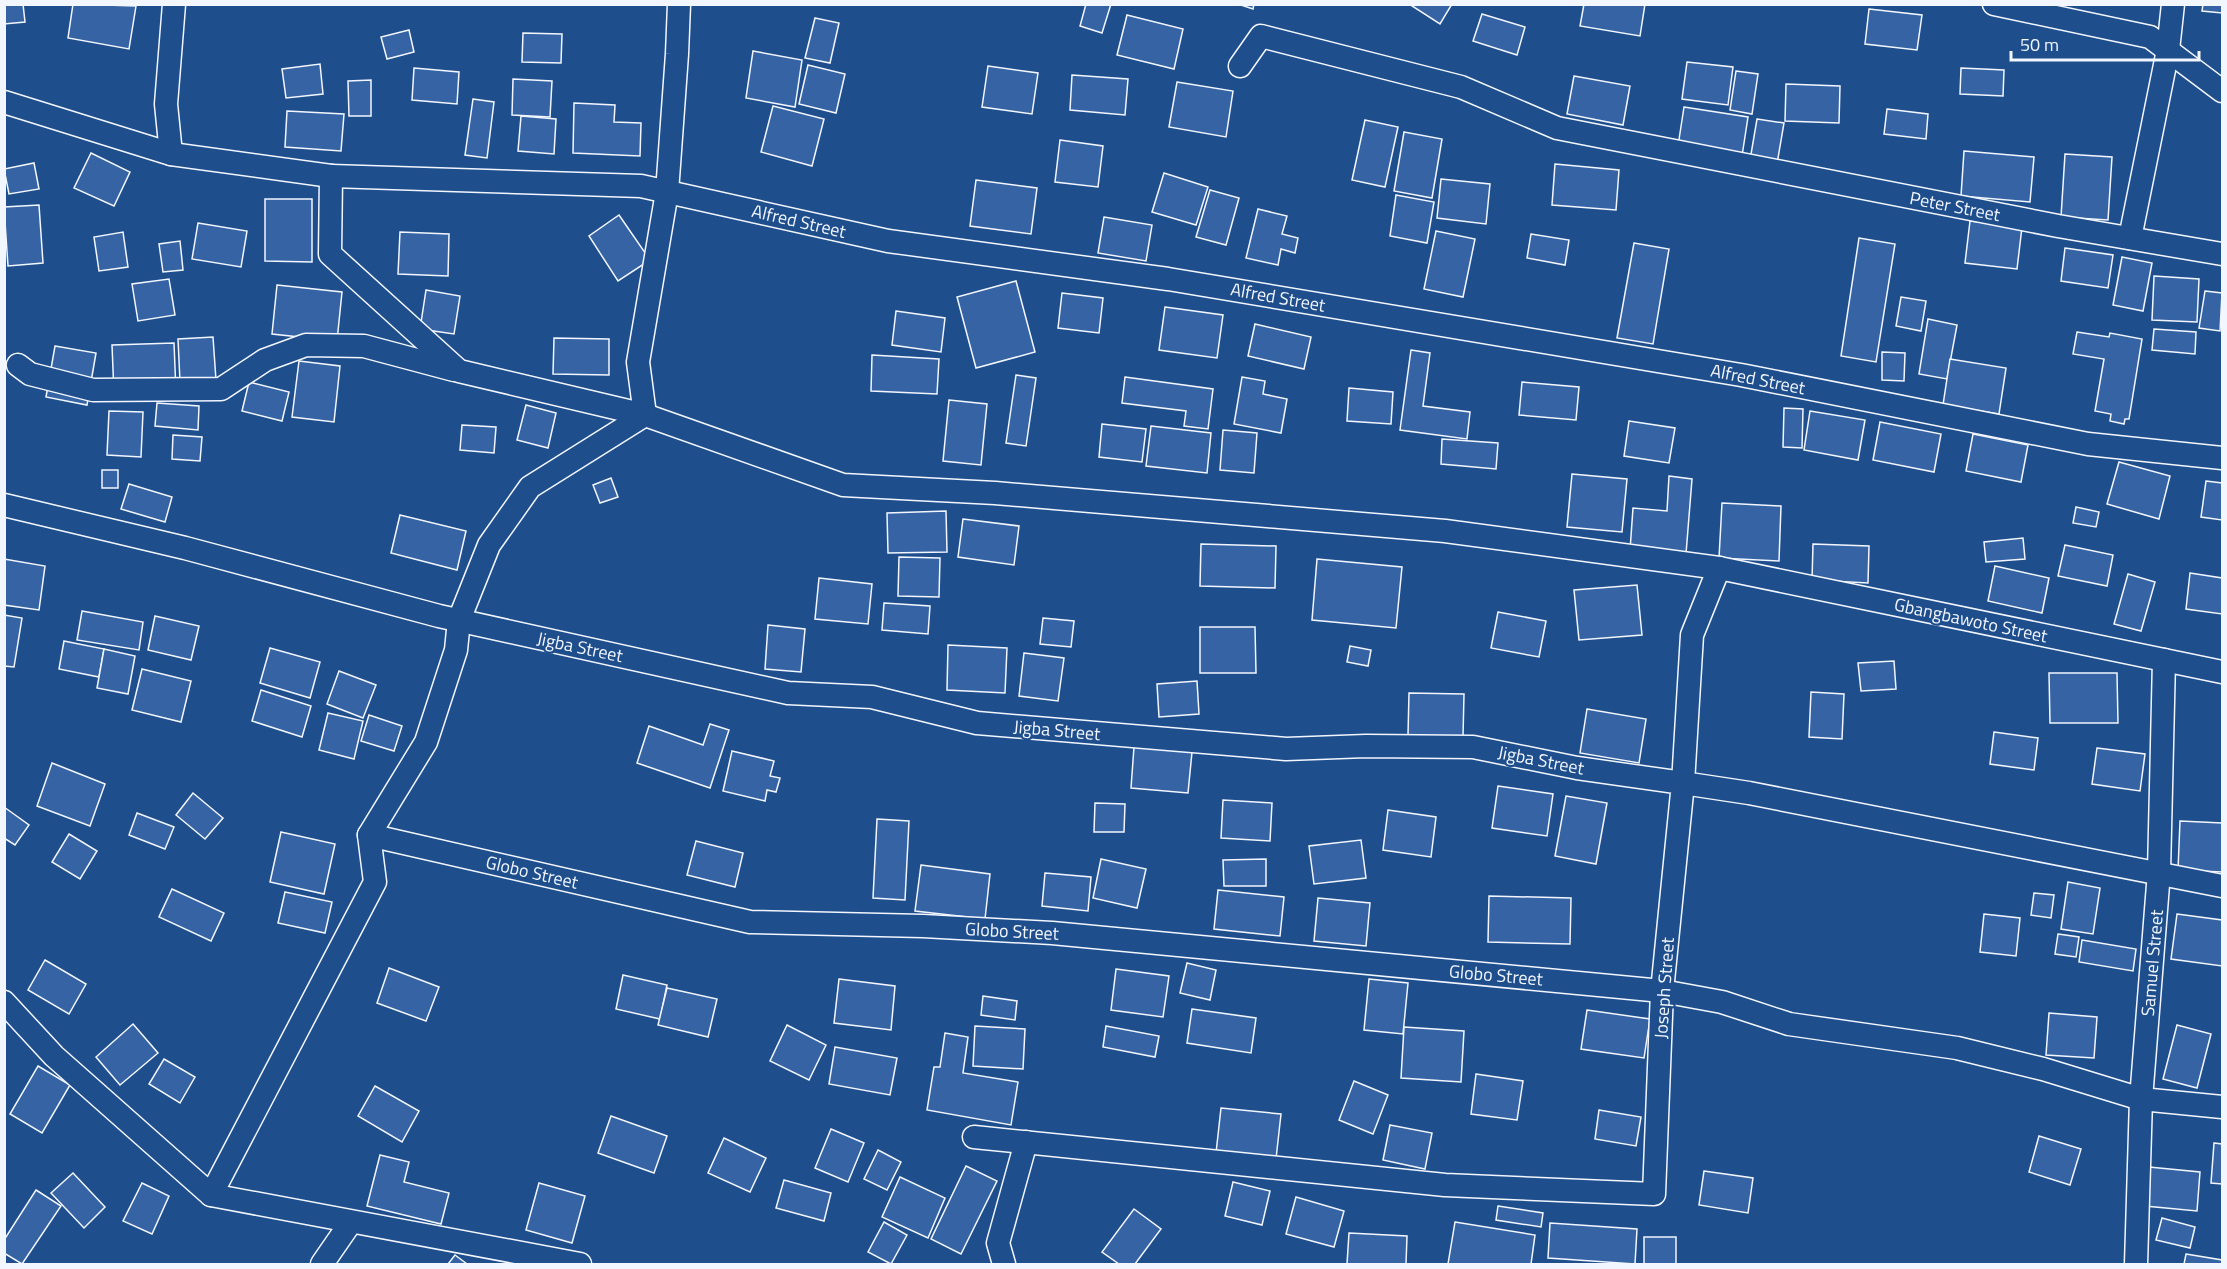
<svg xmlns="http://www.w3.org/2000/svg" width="2227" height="1269" viewBox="0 0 2227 1269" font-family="'Titillium Web',sans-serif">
	<rect width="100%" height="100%" fill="#1f4e8c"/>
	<g fill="#3563a3" stroke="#f2f6ff" stroke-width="1.5">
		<path d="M4,4H23L25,22L4,24Z"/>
		<path d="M73,4L136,6L129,49L68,38Z"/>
		<path d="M1086,4H1111L1102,33L1080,26Z"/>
		<path d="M1238,4H1254L1253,9Z"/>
		<path d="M1409,4H1452L1440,24Z"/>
		<path d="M1584,4H1645L1640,36L1580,26Z"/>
		<path d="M2203,4H2222V13L2202,11Z"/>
		<path d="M1869,9L1922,15L1917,50L1865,44Z"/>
		<path d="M1482,14L1525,27L1517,55L1473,41Z"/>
		<path d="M1127,15L1183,29L1174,69L1117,55Z"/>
		<path d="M815,18L839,23L830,63L805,58Z"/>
		<path d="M409,30L414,52L387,59L381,37Z"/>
		<path d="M523,33L562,34L561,63L522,62Z"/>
		<path d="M753,51L802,60L795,107L746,98Z"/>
		<path d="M1687,62L1733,67L1728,105L1682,99Z"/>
		<path d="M320,64L323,94L286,98L282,69Z"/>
		<path d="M808,65L845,74L836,113L799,104Z"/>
		<path d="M988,66L1038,73L1032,114L982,107Z"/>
		<path d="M414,68L459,72L457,104L412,100Z"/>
		<path d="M1961,68L2004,70L2003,96L1960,94Z"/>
		<path d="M1736,71L1758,74L1752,114L1730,110Z"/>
		<path d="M1072,75L1128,79L1125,115L1070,110Z"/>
		<path d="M1574,76L1630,86L1623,125L1567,114Z"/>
		<path d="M513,79L552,81L550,117L512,115Z"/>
		<path d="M371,80V116H349L348,81Z"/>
		<path d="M1177,82L1233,91L1226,137L1169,127Z"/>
		<path d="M1786,84L1840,86L1839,123L1785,121Z"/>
		<path d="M473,99L494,102L487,158L465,155Z"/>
		<path d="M574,103L615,105L614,122L641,123L640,156L573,153Z"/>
		<path d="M773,106L824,119L812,166L761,152Z"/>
		<path d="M1684,107L1748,117L1742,156L1678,146Z"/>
		<path d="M1887,109L1928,114L1926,139L1884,134Z"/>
		<path d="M287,111L344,114L341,151L285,147Z"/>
		<path d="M521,116L556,119L554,154L518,151Z"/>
		<path d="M1757,119L1784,123L1777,164L1750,160Z"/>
		<path d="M1365,120L1398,127L1385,187L1352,180Z"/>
		<path d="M1404,132L1442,139L1432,198L1394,191Z"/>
		<path d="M1060,140L1103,146L1098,187L1055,182Z"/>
		<path d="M1964,151L2034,157L2030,202L1961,196Z"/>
		<path d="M91,153L130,172L114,206L74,188Z"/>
		<path d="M2065,154L2112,157L2108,220L2061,217Z"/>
		<path d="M34,163L39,189L9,194L4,169Z"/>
		<path d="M1555,164L1619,170L1616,210L1552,205Z"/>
		<path d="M1164,173L1208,187L1196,225L1152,212Z"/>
		<path d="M1441,179L1490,184L1486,224L1437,218Z"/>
		<path d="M976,180L1037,188L1031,234L970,226Z"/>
		<path d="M1210,190L1239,198L1226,245L1196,237Z"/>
		<path d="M1396,195L1434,202L1427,243L1390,236Z"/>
		<path d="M265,199H312V262L265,261Z"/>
		<path d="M39,205L43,263L8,266L4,207Z"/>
		<path d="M1258,209L1287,216L1282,234L1298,238L1295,253L1281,249L1278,265L1246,258Z"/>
		<path d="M619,215L650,260L618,281L589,236Z"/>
		<path d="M1104,217L1152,225L1146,261L1098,253Z"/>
		<path d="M1970,221L2022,227L2017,269L1965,263Z"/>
		<path d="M198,223L247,231L241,267L192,259Z"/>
		<path d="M1436,231L1475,239L1463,297L1424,289Z"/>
		<path d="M123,232L128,267L99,271L94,237Z"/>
		<path d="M400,232L449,234L448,276L398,274Z"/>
		<path d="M1531,234L1569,240L1565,265L1527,258Z"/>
		<path d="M1859,238L1895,244L1876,362L1841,356Z"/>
		<path d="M180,241L183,270L163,272L159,244Z"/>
		<path d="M1634,243L1669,249L1653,344L1617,338Z"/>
		<path d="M2065,248L2113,255L2108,288L2061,281Z"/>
		<path d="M2122,257L2152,263L2143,311L2113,305Z"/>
		<path d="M2154,276L2199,279L2197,322L2152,320Z"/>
		<path d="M169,279L175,315L138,321L132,284Z"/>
		<path d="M1016,281L1035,352L976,368L957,297Z"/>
		<path d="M277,285L342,292L337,341L272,334Z"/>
		<path d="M426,290L460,296L454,334L420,329Z"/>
		<path d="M2205,291L2222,293L2220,331L2199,328Z"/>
		<path d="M1062,293L1103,298L1099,333L1058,328Z"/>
		<path d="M1901,297L1926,301L1921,331L1896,326Z"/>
		<path d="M1165,307L1223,315L1217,358L1159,350Z"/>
		<path d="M896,311L945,318L941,352L892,345Z"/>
		<path d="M1928,319L1957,325L1947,379L1919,374Z"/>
		<path d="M1255,324L1311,337L1304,369L1248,356Z"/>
		<path d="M2154,329L2196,332L2195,354L2152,350Z"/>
		<path d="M2077,332L2109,337L2110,333L2142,339L2129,419H2125L2124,424L2110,421L2111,414L2095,411L2104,359L2073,354Z"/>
		<path d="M213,337L216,380L180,382L178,339Z"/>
		<path d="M554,338L609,339V375L553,374Z"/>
		<path d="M174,343L176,392L114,394L112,345Z"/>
		<path d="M55,346L96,353L87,405L46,397Z"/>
		<path d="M1411,350L1430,353L1423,406L1470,412L1467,439L1400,430Z"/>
		<path d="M1882,352L1905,353L1904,381L1882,380Z"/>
		<path d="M872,355L939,359L937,394L871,391Z"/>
		<path d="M1950,359L2006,368L1999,414L1943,405Z"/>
		<path d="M299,361L340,366L334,422L292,417Z"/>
		<path d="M1016,375L1036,378L1026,446L1006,443Z"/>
		<path d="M1125,377L1213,389L1208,429L1184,426L1186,411L1122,403Z"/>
		<path d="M1242,377L1265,381L1263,394L1287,399L1281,433L1234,424Z"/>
		<path d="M249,382L289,392L282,421L242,411Z"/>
		<path d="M1522,382L1579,387L1576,420L1519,415Z"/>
		<path d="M1349,388L1393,392L1391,424L1347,421Z"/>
		<path d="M949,400L987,404L981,465L943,461Z"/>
		<path d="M157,403L199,406L198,430L155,426Z"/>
		<path d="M526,405L556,413L548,448L517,440Z"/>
		<path d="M1784,408L1803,409L1802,448L1783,447Z"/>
		<path d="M109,411L143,412L141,457L107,455Z"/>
		<path d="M1810,411L1865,420L1858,460L1804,450Z"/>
		<path d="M1629,421L1675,428L1669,463L1624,456Z"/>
		<path d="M1880,422L1941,434L1934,472L1873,460Z"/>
		<path d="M1102,424L1146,429L1142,462L1099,457Z"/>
		<path d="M462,425L496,427L494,453L460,450Z"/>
		<path d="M1151,426L1211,433L1207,473L1146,466Z"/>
		<path d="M1223,430L1257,433L1254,473L1220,470Z"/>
		<path d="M1973,434L2028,445L2021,482L1966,471Z"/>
		<path d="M173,435L202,437L200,461L172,459Z"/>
		<path d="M1442,439L1498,443L1496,469L1441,464Z"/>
		<path d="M2119,462L2170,476L2159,519L2107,504Z"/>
		<rect x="102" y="470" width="16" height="18"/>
		<path d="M1572,474L1627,479L1622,532L1567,527Z"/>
		<path d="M1669,476L1692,479L1686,554L1630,550L1633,508L1667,511Z"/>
		<path d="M611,478L618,497L600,503L593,485Z"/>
		<path d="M2206,481L2222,483V520L2201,517Z"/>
		<path d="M129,484L172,497L165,522L121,509Z"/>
		<path d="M1722,503L1781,506L1779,561L1719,558Z"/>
		<path d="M2076,507L2099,512L2096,527L2073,523Z"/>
		<path d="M946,511L947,552L888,553L887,513Z"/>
		<path d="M400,515L466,531L457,570L391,553Z"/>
		<path d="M963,519L1019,526L1014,565L958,557Z"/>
		<path d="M2023,538L2025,559L1986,562L1984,542Z"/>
		<path d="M1201,544L1276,546L1275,588L1200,586Z"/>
		<path d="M1813,544L1869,546L1868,583L1812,580Z"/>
		<path d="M2065,545L2113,555L2107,586L2058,576Z"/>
		<path d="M899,557L940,558L939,597L898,596Z"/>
		<path d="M4,559L45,566L39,610L4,605Z"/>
		<path d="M1317,559L1402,567L1396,628L1312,620Z"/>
		<path d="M1995,566L2049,578L2042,613L1988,601Z"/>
		<path d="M2190,573L2222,578V614L2186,609Z"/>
		<path d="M2128,574L2155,582L2141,631L2114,624Z"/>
		<path d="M819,578L872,584L868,624L815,619Z"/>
		<path d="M1637,585L1642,635L1579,640L1574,590Z"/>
		<path d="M884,603L930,606L928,634L882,630Z"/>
		<path d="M82,611L143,622L139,650L77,640Z"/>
		<path d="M1498,612L1546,621L1539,657L1491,648Z"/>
		<path d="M4,615L22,618L14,667L4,666Z"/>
		<path d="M155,616L199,626L191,660L148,650Z"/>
		<path d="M1043,618L1074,621L1071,647L1040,644Z"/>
		<path d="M768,625L805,629L801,672L765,669Z"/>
		<path d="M1200,627H1255L1256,673H1200Z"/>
		<path d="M64,641L104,649L99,677L59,669Z"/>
		<path d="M948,645L1007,648L1005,693L947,690Z"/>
		<path d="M1350,646L1371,650L1368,666L1347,662Z"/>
		<path d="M270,648L320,662L310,698L260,683Z"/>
		<path d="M104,649L135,656L128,694L97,688Z"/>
		<path d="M1024,653L1064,658L1058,701L1019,696Z"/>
		<path d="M1894,661L1896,689L1861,691L1858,663Z"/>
		<path d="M142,669L191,681L181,722L132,710Z"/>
		<path d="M339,671L376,685L363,718L327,704Z"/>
		<path d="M2049,673H2117L2118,723H2050Z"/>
		<path d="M1197,681L1199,714L1159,717L1157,684Z"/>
		<path d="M261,690L311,706L302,737L252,721Z"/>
		<path d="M1811,692L1844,694L1842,739L1809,737Z"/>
		<path d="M1409,693L1464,694L1463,737L1408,735Z"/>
		<path d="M1587,709L1646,719L1639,763L1580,753Z"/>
		<path d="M328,713L363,721L354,759L319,750Z"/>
		<path d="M369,715L402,726L394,751L361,741Z"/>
		<path d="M710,724L729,730L710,788L637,763L649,726L703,745Z"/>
		<path d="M1994,732L2038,738L2034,770L1990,764Z"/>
		<path d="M1134,747L1192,752L1188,793L1131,788Z"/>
		<path d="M2097,748L2145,754L2140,791L2092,784Z"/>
		<path d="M732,751L774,761L770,776L780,778L776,792L767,790L765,801L723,791Z"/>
		<path d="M52,763L105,784L90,826L37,806Z"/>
		<path d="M1498,786L1553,794L1547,836L1492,828Z"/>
		<path d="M193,793L223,818L205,839L176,815Z"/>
		<path d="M1566,796L1607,803L1596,864L1555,856Z"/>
		<path d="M1223,800L1272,803L1270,841L1221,838Z"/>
		<path d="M1095,803L1125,804L1124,832H1094Z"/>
		<path d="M4,807L29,825L15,845L4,838Z"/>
		<path d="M1388,810L1436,817L1431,857L1383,850Z"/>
		<path d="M137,813L174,827L165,849L129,835Z"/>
		<path d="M877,819L909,821L905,900L873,898Z"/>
		<path d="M2180,821L2222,823V872L2178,870Z"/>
		<path d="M281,832L335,844L324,894L270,882Z"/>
		<path d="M69,834L97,851L80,879L52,862Z"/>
		<path d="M1361,840L1366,878L1314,884L1309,846Z"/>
		<path d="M696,841L743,853L735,887L687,875Z"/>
		<path d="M1101,859L1146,869L1137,908L1093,898Z"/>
		<path d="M1266,859V886H1224L1223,860Z"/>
		<path d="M921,865L990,874L985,919L915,911Z"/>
		<path d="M1045,873L1091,877L1088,911L1042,906Z"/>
		<path d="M2068,882L2100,888L2093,934L2061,929Z"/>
		<path d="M172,889L224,913L211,941L159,917Z"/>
		<path d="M1218,890L1284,897L1280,936L1214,929Z"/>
		<path d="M285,892L332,902L325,933L278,923Z"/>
		<path d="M2034,893L2054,895L2051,918L2031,915Z"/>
		<path d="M1489,896L1571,898L1570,944L1488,942Z"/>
		<path d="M1318,898L1370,903L1366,946L1314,941Z"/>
		<path d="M1984,914L2020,918L2016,956L1980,952Z"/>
		<path d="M2177,914L2222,920V966L2171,959Z"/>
		<path d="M2058,934L2079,937L2076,957L2055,954Z"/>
		<path d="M2082,940L2136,949L2133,971L2079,962Z"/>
		<path d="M45,960L86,984L69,1014L28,990Z"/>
		<path d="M1187,963L1216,970L1210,1000L1180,993Z"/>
		<path d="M389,968L439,987L426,1021L377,1003Z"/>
		<path d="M1116,969L1169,976L1163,1017L1111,1010Z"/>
		<path d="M623,975L667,985L660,1019L616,1009Z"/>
		<path d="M839,979L895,986L891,1030L834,1023Z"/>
		<path d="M1369,979L1408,983L1403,1034L1364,1030Z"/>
		<path d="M667,988L717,999L708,1037L658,1025Z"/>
		<path d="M983,996L1017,1001L1015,1020L981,1015Z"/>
		<path d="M1192,1009L1256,1018L1251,1053L1187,1043Z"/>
		<path d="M1587,1010L1650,1019L1644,1058L1581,1049Z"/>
		<path d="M2049,1013L2097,1017L2094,1058L2046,1055Z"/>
		<path d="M133,1024L158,1053L120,1085L96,1057Z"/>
		<path d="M787,1025L826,1045L809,1080L770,1061Z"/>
		<path d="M2177,1025L2211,1034L2197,1088L2163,1079Z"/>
		<path d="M975,1026L1025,1029L1023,1069L973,1066Z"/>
		<path d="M1106,1026L1159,1036L1155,1057L1103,1047Z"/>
		<path d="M1404,1027L1464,1031L1461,1082L1401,1078Z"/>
		<path d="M945,1033L968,1037L963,1073L1018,1082L1011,1125L927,1110L934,1067H940Z"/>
		<path d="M835,1047L897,1058L890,1095L829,1084Z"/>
		<path d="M164,1059L195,1077L180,1103L149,1084Z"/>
		<path d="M38,1066L70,1085L42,1133L10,1114Z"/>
		<path d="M1476,1074L1523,1081L1517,1120L1471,1114Z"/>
		<path d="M1354,1081L1388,1095L1373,1134L1339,1120Z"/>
		<path d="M375,1086L419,1111L402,1142L358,1116Z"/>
		<path d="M1221,1108L1281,1114L1276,1159L1216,1153Z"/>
		<path d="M1599,1110L1641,1117L1636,1146L1595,1139Z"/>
		<path d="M611,1116L667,1136L654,1173L598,1153Z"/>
		<path d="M1390,1125L1432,1133L1425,1169L1383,1160Z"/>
		<path d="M831,1129L864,1143L848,1182L815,1168Z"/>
		<path d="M2039,1136L2081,1149L2070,1185L2029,1172Z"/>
		<path d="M724,1138L766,1158L750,1192L708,1173Z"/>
		<path d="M2214,1143L2222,1144V1184L2211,1183Z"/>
		<path d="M878,1150L901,1162L887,1190L864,1179Z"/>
		<path d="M380,1155L409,1162L404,1182L449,1193L441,1224L367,1206Z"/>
		<path d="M966,1166L997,1181L961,1254L931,1239Z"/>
		<path d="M2149,1167L2200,1172L2197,1211L2145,1206Z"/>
		<path d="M1704,1171L1753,1178L1748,1213L1699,1205Z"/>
		<path d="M73,1173L105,1207L84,1228L51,1193Z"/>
		<path d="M900,1177L945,1198L928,1238L882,1217Z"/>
		<path d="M784,1180L831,1193L824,1221L776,1208Z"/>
		<path d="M1233,1182L1270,1191L1262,1225L1225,1216Z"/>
		<path d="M142,1183L169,1196L152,1234L123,1221Z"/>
		<path d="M539,1183L585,1196L572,1243L526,1230Z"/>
		<path d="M36,1190L61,1206L22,1264L4,1253V1240Z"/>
		<path d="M1296,1197L1344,1211L1334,1247L1286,1234Z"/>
		<path d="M1498,1206L1543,1213L1541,1227L1496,1220Z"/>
		<path d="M1134,1209L1161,1229L1135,1264H1119L1102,1252Z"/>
		<path d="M2162,1218L2195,1227L2190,1248L2156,1240Z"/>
		<path d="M884,1222L907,1235L891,1264L868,1252Z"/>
		<path d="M1455,1222L1535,1235L1531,1264H1448Z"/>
		<path d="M1550,1223L1637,1229L1635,1264L1548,1258Z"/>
		<path d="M1349,1233L1407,1236L1406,1264H1347Z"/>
		<rect x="1644" y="1237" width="32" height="27"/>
		<path d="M2186,1254L2222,1260V1264H2184Z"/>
		<path d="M455,1255L467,1264H448Z"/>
	</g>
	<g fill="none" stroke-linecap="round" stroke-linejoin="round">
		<g stroke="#f2f6ff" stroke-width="25">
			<g id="minor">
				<path d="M1994,4L2150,37L2222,91"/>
				<path d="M1240,66L1261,36L1461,87L1557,128L2058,226L2222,254"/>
				<path d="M4,102L171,154L331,176L330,254L459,371L645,415L843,485L995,493L1445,531L1719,568L1692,635L1683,783L1749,793L2222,886"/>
				<path d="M171,154L166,104L174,4"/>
				<path d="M331,176L641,186L888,241L1168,279L1741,375L2088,444L2222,458"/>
				<path d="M2130,238L2168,50L2173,4"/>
				<path d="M18,365L30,374L93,390L221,389L265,360L306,345L364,346L454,370"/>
				<path d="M645,415L638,362L667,192L677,54L679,4"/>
				<path d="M4,505L185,548L439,616L788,693L872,697L977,723L1286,749L1366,746L1473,747L1577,768L1683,783L1662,991L1654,1194L1445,1185L974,1137"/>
				<path d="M1719,568L2222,672"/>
				<path d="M369,835L750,922L923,926L1052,933L1662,991L1722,1002L1789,1024L1957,1048L2043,1069L2141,1099L2222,1107"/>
				<path d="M4,1002L54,1056L211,1195"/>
				<path d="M322,1264L351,1222"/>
				<path d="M580,1264L211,1195L375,882L369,835L426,742L456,650L459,620L489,545L530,487L645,415"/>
				<path d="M1004,1264L998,1243L1026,1142"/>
				<path d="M2136,1264L2141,1099L2159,872L2164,660"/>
			</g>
		</g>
		<use href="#minor" stroke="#1f4e8c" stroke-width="22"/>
	</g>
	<g text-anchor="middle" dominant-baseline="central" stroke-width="4.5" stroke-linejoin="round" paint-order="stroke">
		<g font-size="18" fill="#f2f6ff" stroke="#1f4e8c">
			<text transform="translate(1955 206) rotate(11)">Peter Street</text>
			<text transform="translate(799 221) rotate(13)">Alfred Street</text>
			<text transform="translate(1278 297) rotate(10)">Alfred Street</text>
			<text transform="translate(1758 379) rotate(11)">Alfred Street</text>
			<text transform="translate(1971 620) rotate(12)">Gbangbawoto Street</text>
			<text transform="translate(580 647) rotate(12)">Jigba Street</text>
			<text transform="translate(1057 730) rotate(5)">Jigba Street</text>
			<text transform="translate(1541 760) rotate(11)">Jigba Street</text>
			<text transform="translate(532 872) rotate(13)">Globo Street</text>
			<text transform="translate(1012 931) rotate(3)">Globo Street</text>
			<text transform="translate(2152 963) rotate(-85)">Samuel Street</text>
			<text transform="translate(1496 975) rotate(5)">Globo Street</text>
			<text transform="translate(1664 988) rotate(-86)">Joseph Street</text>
		</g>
	</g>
	<rect width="2227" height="1269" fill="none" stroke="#f2f6ff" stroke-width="12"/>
	<path d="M2011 51v9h188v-9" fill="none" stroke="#f2f6ff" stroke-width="3"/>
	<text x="2020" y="51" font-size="18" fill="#f2f6ff" stroke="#1f4e8c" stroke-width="4.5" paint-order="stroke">50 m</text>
</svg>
